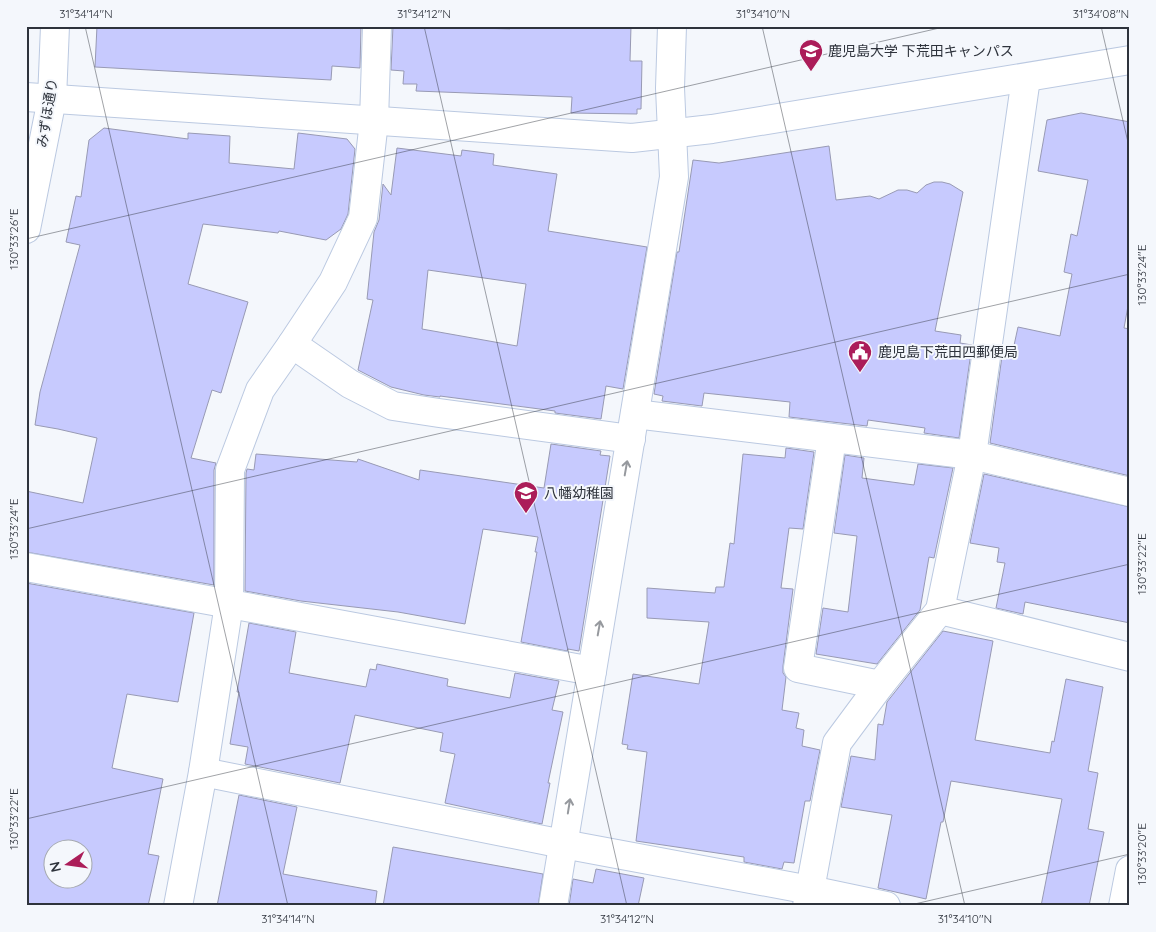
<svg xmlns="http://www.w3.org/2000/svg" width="1156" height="932" viewBox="0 0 1156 932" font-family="Quicksand,'Noto Sans JP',sans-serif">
	<rect width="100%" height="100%" fill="#f4f7fc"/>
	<g fill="#c7cafe" stroke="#989ab4" fill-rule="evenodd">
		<path d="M97,26H361L360,68L332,66L331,80L95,67Z"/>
		<path d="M393,26H451V27L510,29L511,26H631L630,61H642L641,109H637V114L571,113L572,97L416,91L417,84H403L404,71L391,70Z"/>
		<path d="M1081,113L1130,122V295L1124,328L1130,329V476L990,443L1003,349L1013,350L1018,327L1060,336L1072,274L1064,272L1071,234L1077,236L1088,180L1038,171L1047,120Z"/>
		<path d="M104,128L188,139V133L230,136L229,163L294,169L298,133L347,139L355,149L348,214L341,229L326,240L279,231L278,233L203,224L188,284L248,302L221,393L212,390L191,458L216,463L214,470V585L26,552V491L83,503L97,438L58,429L35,425L40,392L80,245L66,242L76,196L81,197L89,140Z"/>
		<path d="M829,146L836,200L870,196L879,199L898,190H907L917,193L926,185L934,182H942L950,184L963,192L935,331L961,335L960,343L972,345L959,438L924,433L925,428L868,420L867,426L789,417L790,402L704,393L702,406L662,401L663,396L654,394L677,252H679L693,160L719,163Z"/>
		<path d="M397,148L461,156L462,150L494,154L493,165L557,174L548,231L647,247L623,389L606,386L601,419L555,413V411L440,396V397L424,395L391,387L358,370L373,300L367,299L374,232L379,220L383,184L391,195ZM428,270L526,284L517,346L422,329Z"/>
		<path d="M551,444L601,451L600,455L610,456L579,651L568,649L567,651L521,642L537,552H535L538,537L483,529L465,624L398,612L301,601L245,591L246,473L247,469L254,470L256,454L357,462L358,459L419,480L420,470L544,488Z"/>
		<path d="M786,448L814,452L803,529L789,528L781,588L793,589L783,666V673L786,677L782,710L799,713L796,728L804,730L802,746L820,750L810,801H805L794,863L784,862L782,869L744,862V857L636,841L647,752L627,749L628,745L622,744L633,674L699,684L709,622L647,618V588L715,593L716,587H724L730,543L734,544L743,454L785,458Z"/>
		<path d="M845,455L864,458L862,478L914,485L918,464L953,468L934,558L929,557L920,610L877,664L816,654L823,608L848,612L857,536L834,533Z"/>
		<path d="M984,474L1130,507V623L1025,602L1023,614L996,608L1005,563L997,562L999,548L970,543Z"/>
		<path d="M26,583L194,613L178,702L127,694L112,768L163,779L148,854L159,856L148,906H26ZM52,850H82V880H52Z"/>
		<path d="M249,623L296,632L289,673L366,687L370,669L376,670L377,664L448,679L447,686L510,698L515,673L559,681L552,710L563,712L548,783H550L542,824L445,803L455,754L440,751L443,733L355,715L340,783L245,764L248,747L230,744L239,692H237Z"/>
		<path d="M943,631L993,641L975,740L1050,753L1052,741L1054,742L1066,679L1103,687L1088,771L1098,773L1088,829L1104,832L1089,906H1041L1062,799L951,781L943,822H941L926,899L878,888L892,815L841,807L851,756L875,760L878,724L883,725L887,702Z"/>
		<path d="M239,795L297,807L283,874L377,891L375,906H217Z"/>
		<path d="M393,847L543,874L538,906H383Z"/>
		<path d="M596,869L644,878L638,906H569L573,879L593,883Z"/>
	</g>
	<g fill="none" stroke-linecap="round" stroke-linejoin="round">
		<g stroke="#bbc9e1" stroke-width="30">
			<g id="minor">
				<path d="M26,97L632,138L712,129L1130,60"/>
				<path d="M292,344L350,384L393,406L439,413L631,439"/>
				<path d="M635,414L972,455L1130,492"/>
				<path d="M832,438L798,668L880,685"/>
				<path d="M26,567L257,609L592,671"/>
				<path d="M940,610L1130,657"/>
				<path d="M203,772L563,844L810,890L886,906"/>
				<path d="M178,906L203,772L229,604L230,470L260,390L292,344L333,282L363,218L374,121L377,26"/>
				<path d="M553,906L674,177L670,88L672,26"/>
				<path d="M807,906L837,743L880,685L940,610L972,455L1026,78"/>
				<path d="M1123,906L1130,870"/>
			</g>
		</g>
		<g stroke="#bbc9e1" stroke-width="30">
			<path id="tertiary" d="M26,229L52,99L55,26"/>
		</g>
		<use href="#minor" stroke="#fff" stroke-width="28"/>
		<use href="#tertiary" stroke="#fff" stroke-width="28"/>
	</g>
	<defs><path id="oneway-shaft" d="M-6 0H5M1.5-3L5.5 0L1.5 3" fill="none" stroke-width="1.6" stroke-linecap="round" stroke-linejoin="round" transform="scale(1.25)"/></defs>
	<g stroke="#96999e">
		<use href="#oneway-shaft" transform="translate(626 468) rotate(-80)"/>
		<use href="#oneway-shaft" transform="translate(599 628) rotate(-80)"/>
		<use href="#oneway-shaft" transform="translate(569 806) rotate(-81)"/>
	</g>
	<path fill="none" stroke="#2e333c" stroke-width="1" stroke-opacity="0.45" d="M85,26L288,906M424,26L627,906M762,26L965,906M1101,26L1130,151M26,239L948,26M26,529L1130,274M26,819L1130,564M906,906L1130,854"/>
	<defs>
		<g id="university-pin" transform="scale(1.25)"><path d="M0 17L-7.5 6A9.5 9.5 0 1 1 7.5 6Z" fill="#ab1d59" stroke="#f4f7fc"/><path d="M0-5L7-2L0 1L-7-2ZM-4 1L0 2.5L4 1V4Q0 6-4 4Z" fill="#fff"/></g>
		<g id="civic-pin" transform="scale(1.25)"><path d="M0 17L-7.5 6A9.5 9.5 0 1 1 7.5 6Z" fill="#ab1d59" stroke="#f4f7fc"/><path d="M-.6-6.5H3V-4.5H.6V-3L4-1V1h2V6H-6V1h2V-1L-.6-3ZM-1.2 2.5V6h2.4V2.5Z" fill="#fff"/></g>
		<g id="school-pin" transform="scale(1.25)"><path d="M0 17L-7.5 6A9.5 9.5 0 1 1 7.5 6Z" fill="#ab1d59" stroke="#f4f7fc"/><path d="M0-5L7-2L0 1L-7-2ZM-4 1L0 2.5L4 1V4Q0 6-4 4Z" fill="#fff"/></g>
	</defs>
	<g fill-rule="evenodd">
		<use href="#university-pin" x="811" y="51"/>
		<use href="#civic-pin" x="860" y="352"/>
		<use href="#school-pin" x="526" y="493"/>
	</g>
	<g text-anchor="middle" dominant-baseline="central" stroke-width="4" stroke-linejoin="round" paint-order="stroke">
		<g font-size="14" fill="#2e333c" stroke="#f4f7fc" text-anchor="start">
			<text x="828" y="51">鹿児島大学 下荒田キャンパス</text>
			<text x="878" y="352">鹿児島下荒田四郵便局</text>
			<text x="544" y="493">八幡幼稚園</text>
		</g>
		<g font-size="14" fill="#2e333c" stroke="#f4f7fc">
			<text transform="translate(47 113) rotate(-81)">みずほ通り</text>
		</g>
	</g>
	<rect width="1156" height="932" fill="none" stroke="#f4f7fc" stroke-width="55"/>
	<g transform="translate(68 864) rotate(257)"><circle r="24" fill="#f4f7fc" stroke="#a5a9af"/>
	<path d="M0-4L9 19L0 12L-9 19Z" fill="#ab1d59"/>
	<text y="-8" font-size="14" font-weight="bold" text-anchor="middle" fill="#2e333c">N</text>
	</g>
	<rect x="28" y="28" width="1100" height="876" fill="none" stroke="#2e333c" stroke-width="2"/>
	<g font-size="12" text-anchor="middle" fill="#2e333c">
		<text x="86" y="18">31°34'14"N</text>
		<text x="424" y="18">31°34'12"N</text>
		<text x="763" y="18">31°34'10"N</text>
		<text x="1101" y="18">31°34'08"N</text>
		<text transform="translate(14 239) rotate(-90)" y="4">130°33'26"E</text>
		<text transform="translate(1142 275) rotate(-90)" y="4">130°33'24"E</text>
		<text transform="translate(14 529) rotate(-90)" y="4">130°33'24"E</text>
		<text transform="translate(1142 564) rotate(-90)" y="4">130°33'22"E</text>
		<text transform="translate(14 819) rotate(-90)" y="4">130°33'22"E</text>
		<text transform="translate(1142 854) rotate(-90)" y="4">130°33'20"E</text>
		<text x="288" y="923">31°34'14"N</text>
		<text x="627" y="923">31°34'12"N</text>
		<text x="965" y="923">31°34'10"N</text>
	</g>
</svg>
